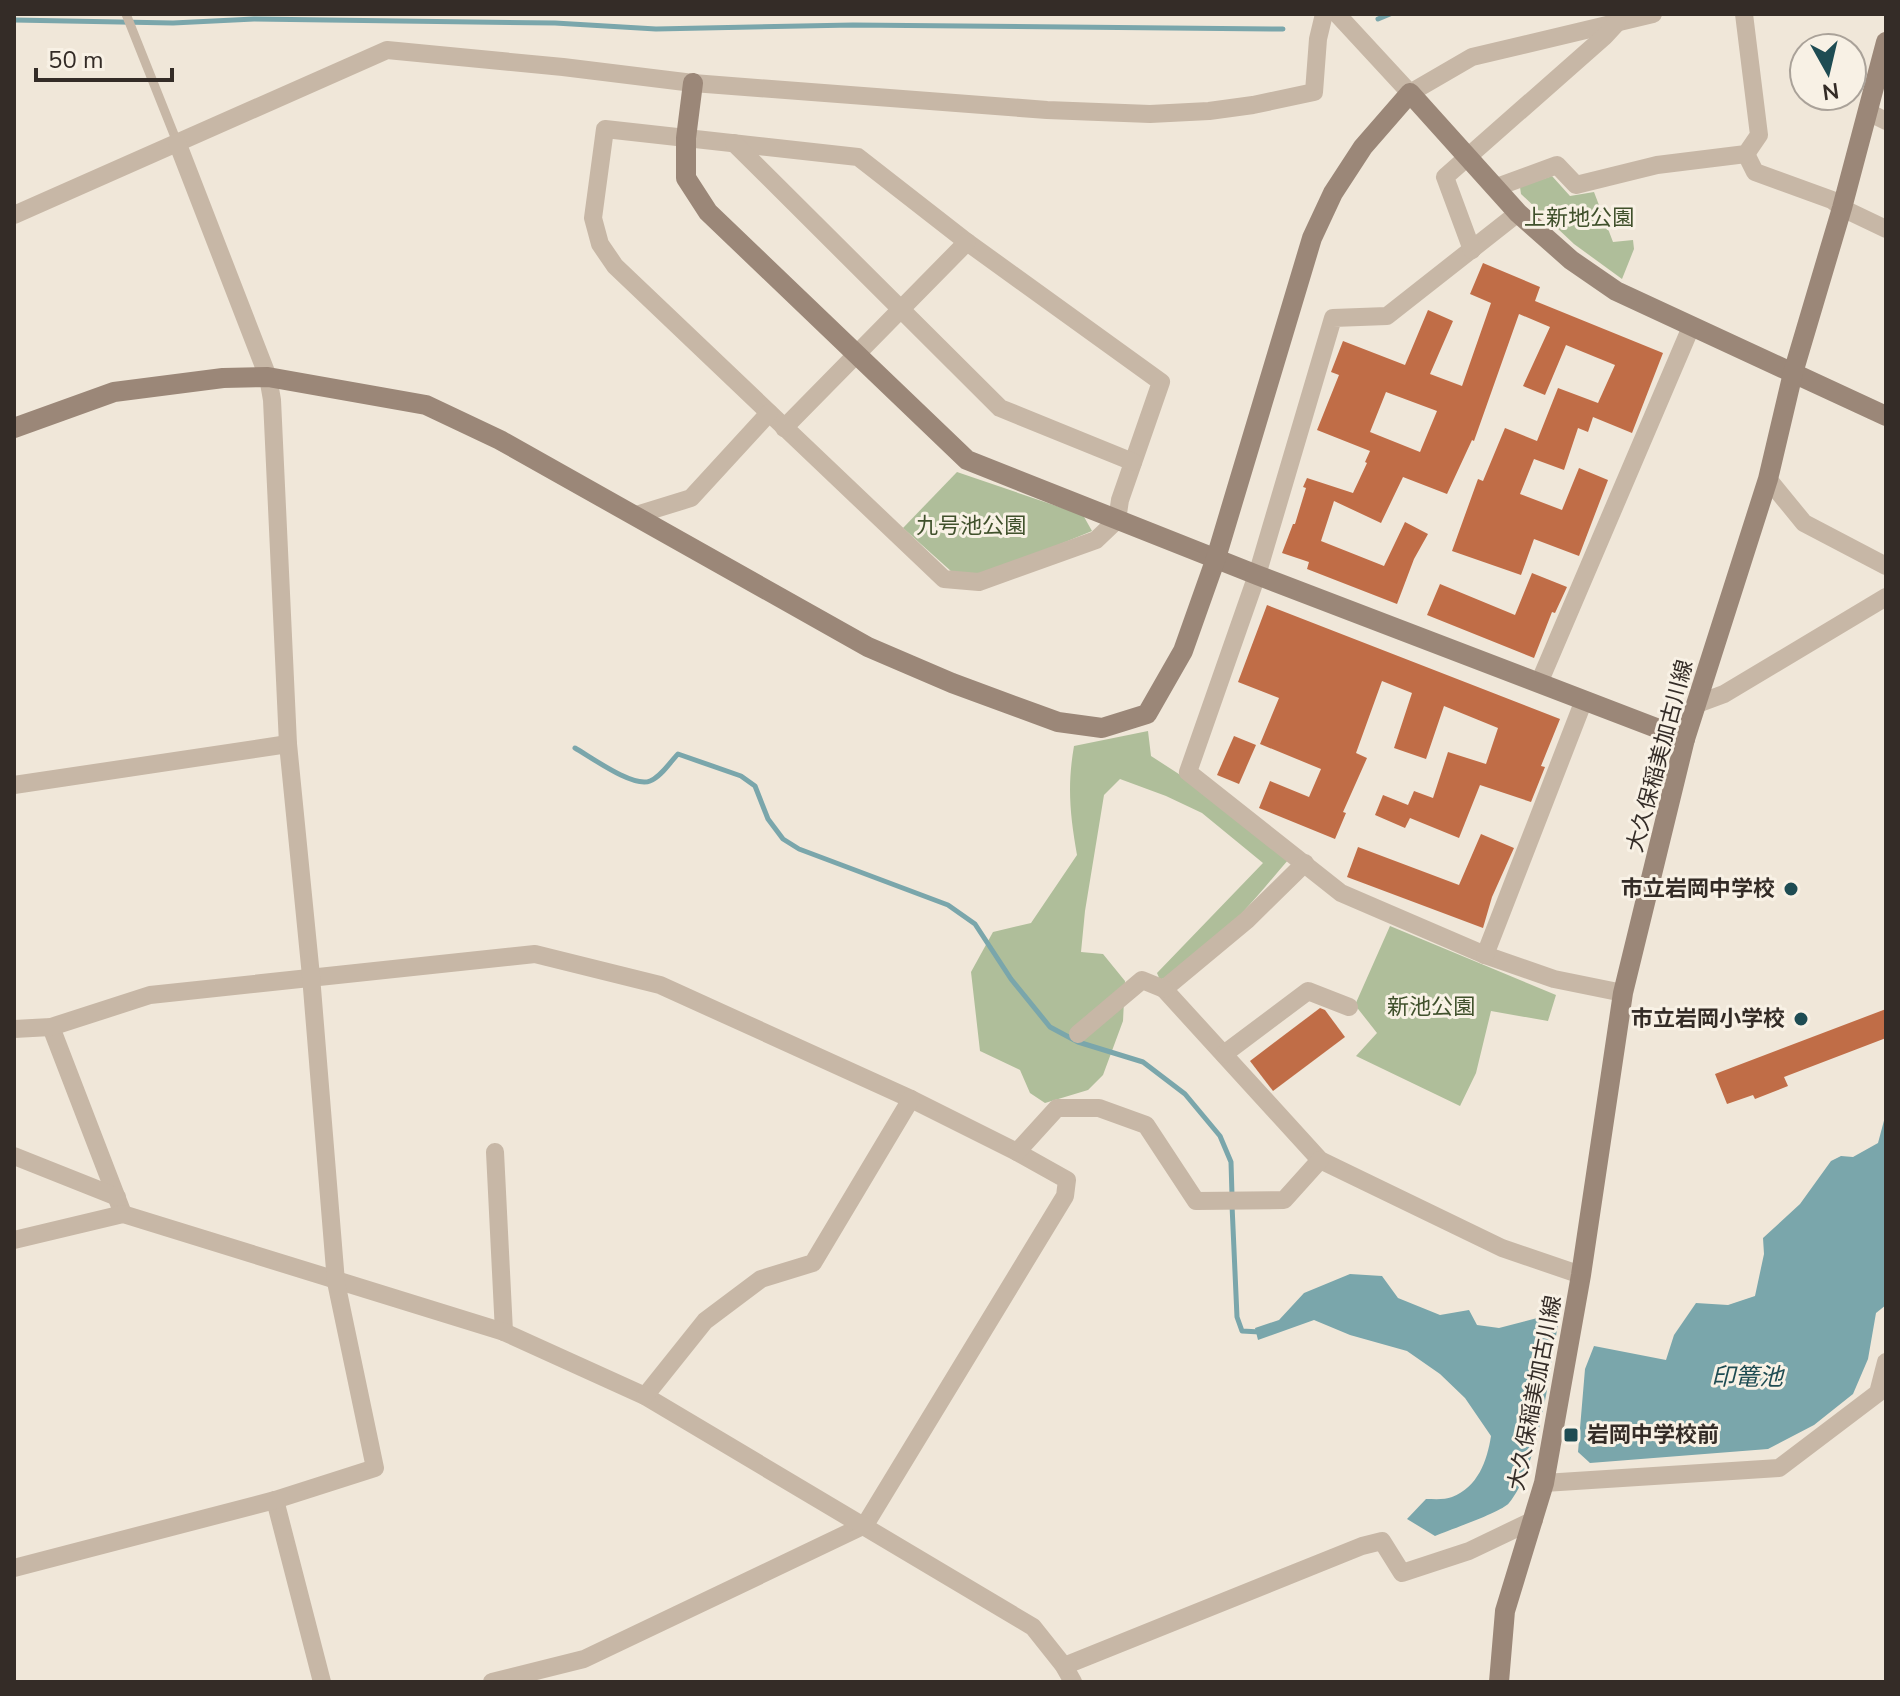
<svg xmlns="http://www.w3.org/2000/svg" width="1900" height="1696" viewBox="0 0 1900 1696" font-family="'Nunito Sans','Noto Sans JP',sans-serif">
	<rect width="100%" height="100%" fill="#f0e7d9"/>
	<g fill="#afbe9a">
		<path d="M1552,176L1570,196L1594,192L1613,242L1633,240L1634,249L1622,279L1574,244L1521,194L1520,187Z"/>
		<path d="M957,472L1083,515L1092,531L992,572L978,575L952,572L903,528Z"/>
		<path d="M1148,731L1151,756L1185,778L1289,859C1254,899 1209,958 1160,980L1157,973L1263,863L1202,813L1166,796L1120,779L1104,795L1085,911L1081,952L1103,954L1125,981L1123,1021L1103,1075L1088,1090L1045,1103L1030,1093L1020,1070L980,1051L971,972L993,932L1031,923L1077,855C1070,815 1067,786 1074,746Z"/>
		<path d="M1390,926L1556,995L1548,1021L1491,1011L1476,1073L1460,1106L1356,1056L1377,1033L1355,1005Z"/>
	</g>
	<g fill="#7aa6ab">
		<path d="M1886,1113V1305L1876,1313L1868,1359L1853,1394L1814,1425L1768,1449L1590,1463L1578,1452L1585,1369L1594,1346L1666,1360L1674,1335L1696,1303L1728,1305L1755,1296L1764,1254L1763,1238L1800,1204L1831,1161L1841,1156L1853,1157L1878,1143Z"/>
		<path d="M1350,1274L1382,1276L1398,1298L1440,1315L1469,1310L1477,1325L1499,1328L1560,1312C1551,1362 1540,1465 1509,1503C1502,1512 1449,1530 1435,1536L1407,1519L1426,1499C1434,1499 1445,1500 1452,1497C1478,1487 1487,1461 1491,1436L1465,1398L1440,1374L1407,1351L1350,1335L1314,1320L1258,1340L1255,1328L1279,1320L1304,1293Z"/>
	</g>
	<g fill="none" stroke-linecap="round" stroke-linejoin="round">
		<g stroke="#7aa6ab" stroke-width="5">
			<path d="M1378,19L1390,14"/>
			<path d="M14,20L173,23L254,19L555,23L656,29L853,25L1283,29"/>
			<path d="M575,748C591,757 633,788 650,781C661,777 670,762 678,754L741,776L755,786L768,819L783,839L799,849L948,905L975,924L1011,979L1050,1027L1078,1042L1143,1062L1185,1094L1220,1136L1231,1162L1232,1195"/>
			<path d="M1232,1205L1237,1317L1242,1331L1260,1332"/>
		</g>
	</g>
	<g fill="#c06d47" fill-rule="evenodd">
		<path d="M1483,263L1540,287L1535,301L1663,353L1632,433L1593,417L1588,432L1578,428L1564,470L1534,459L1520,494L1562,510L1579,468L1608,480L1579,556L1534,539L1521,575L1452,551L1478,479L1483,481L1505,428L1537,441L1558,388L1598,403L1615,365L1566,345L1545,395L1523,386L1550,327L1519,314L1474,441L1472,440L1447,494L1403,477L1381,523L1334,501L1321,541L1384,566L1405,522L1428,534L1414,559L1397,604L1307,569L1309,562L1282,553L1293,524H1295L1306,488L1303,487L1307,478L1353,493L1367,463L1365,462L1370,451L1317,430L1339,375L1331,372L1343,341L1405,365L1428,310L1453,321L1430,374L1462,386L1491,303L1470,294ZM1386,392L1437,411L1420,452L1370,432Z"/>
		<path d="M1532,573L1567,587L1555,613L1552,612L1534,658L1427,615L1440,584L1515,615Z"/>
		<path d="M1267,605L1560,719L1541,766L1545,767L1531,802L1480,785L1459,838L1410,818L1405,828L1375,815L1383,795L1408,805L1414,791L1433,798L1448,752L1486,764L1498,728L1444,706L1426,759L1394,748L1412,693L1382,681L1356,753L1367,758L1343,812L1346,813L1335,839L1259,808L1270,781L1309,797L1321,769L1260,744L1279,698L1238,682Z"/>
		<path d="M1234,736L1256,745L1239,784L1217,775Z"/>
		<path d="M1481,834L1514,848L1492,897L1483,928L1347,877L1358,847L1459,885Z"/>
		<path d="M1320,1008L1325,1010L1345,1037L1273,1091L1250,1061Z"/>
		<path d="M1886,1009V1038L1784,1077L1788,1086L1755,1099L1753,1095L1727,1104L1715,1074Z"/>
	</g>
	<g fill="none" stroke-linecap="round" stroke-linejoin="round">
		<path stroke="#c7b7a6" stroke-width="9" d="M126,14L177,142"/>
		<g stroke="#c7b7a6" stroke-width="18">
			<path d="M1337,14L1410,93L1472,57L1653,14"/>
			<path d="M1868,112L1886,121"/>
			<path d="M605,129L858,157L967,242L1161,382L1120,500L1117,520L1096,540L979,582L944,579L615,266L600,244L593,218Z"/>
			<path d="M734,143L1000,408L1133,462"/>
			<path d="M1746,154L1755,172L1832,200L1842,208L1886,229"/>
			<path d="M1497,187L1557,165L1576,185L1657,165L1746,154L1759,135L1744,14"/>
			<path d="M1518,213L1387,316L1333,318L1257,575L1188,772L1341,893L1485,955L1554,979L1623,993"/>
			<path d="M14,215L387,50L563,67L693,83L1047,110L1150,114L1209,111L1253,105L1314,92L1318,39L1324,14"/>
			<path d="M1472,250L1445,177L1605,36L1617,23"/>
			<path d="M784,428L967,242"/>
			<path d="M1768,479L1804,523L1886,566"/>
			<path d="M636,515L691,498L769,413"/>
			<path d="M1539,683L1691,327"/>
			<path d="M1697,704L1724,694L1886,597"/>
			<path d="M14,785L288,744"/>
			<path d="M1305,863L1247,920L1164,989L1320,1160L1502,1248L1581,1275"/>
			<path d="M1485,955L1584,700"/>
			<path d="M51,1027L123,1214"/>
			<path d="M14,1029L51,1027L150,995L535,954L660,985L911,1099L1017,1152L1067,1180L1065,1196L865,1525L584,1659L492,1682"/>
			<path d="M1078,1034L1142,980L1164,989"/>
			<path d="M1224,1054L1308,991L1349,1007"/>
			<path d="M495,1152L504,1332"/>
			<path d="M1017,1152L1057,1108H1099L1146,1125L1196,1201L1284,1200L1320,1160"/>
			<path d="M14,1156L117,1197"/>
			<path d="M14,1240L123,1214L504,1332L645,1396L1033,1627L1064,1666L1073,1682"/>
			<path d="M645,1396L705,1321L761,1279L813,1263L911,1099"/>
			<path d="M1544,1483L1779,1468L1878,1393L1886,1362"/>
			<path d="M275,1500L322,1682"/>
			<path d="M14,1568L275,1500L375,1468L336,1282L311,976L288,744L272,400L268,377L177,142"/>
			<path d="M1064,1666L1362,1546L1382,1541L1402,1573L1469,1551L1534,1520"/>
		</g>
		<g stroke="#9b8778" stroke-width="20">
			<path d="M693,83L686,138V178L708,212L967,460L1257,575L1685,739"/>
			<path d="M14,428L114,392L223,378L268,377L426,405L500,440L868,647L952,683L1058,722L1102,728L1147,714L1183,651L1216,558L1312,238L1333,193L1363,147L1410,93L1518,213L1571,260L1616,291L1886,416"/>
			<path d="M1499,1682L1505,1611L1544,1483L1581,1275L1623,993L1685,739L1768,479L1793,373L1842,208L1886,42"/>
		</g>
	</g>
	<g fill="#1e4c53" stroke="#f8f1e5" stroke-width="3">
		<circle cx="1791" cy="889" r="8"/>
		<circle cx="1801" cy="1019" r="8"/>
		<rect x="1563" y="1427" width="16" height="16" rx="4"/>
	</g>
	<g text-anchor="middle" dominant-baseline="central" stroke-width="6" stroke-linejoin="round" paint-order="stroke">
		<g font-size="22" fill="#40512c" stroke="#f8f1e5">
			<text x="1579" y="218">上新地公園</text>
			<text x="971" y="526">九号池公園</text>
			<text x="1431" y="1007">新池公園</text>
		</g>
		<g font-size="22" fill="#342c27" stroke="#f8f1e5">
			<text transform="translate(1660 756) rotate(-75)">大久保稲美加古川線</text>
			<text transform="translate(1535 1393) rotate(-79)">大久保稲美加古川線</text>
		</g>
		<g font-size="22" font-weight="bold" fill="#342c27" stroke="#f8f1e5" text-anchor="end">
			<text x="1775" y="889">市立岩岡中学校</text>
			<text x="1785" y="1019">市立岩岡小学校</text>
			<text x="1587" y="1435" text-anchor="start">岩岡中学校前</text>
		</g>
		<g font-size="24" font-style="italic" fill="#1e4c53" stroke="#f8f1e5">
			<text x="1747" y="1377">印篭池</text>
		</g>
	</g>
	<rect width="1900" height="1696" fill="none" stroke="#342c27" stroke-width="32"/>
	<g transform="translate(1828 72) rotate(172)"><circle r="38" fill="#f8f1e5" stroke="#aaa299" stroke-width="2"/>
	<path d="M0-6L14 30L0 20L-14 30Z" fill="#1e4c53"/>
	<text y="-12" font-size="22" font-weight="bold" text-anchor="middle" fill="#342c27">N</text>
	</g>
	<path d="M36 68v12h136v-12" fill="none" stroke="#342c27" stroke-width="4"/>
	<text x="48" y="68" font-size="24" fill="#342c27" stroke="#f8f1e5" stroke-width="6" paint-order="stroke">50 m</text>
</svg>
